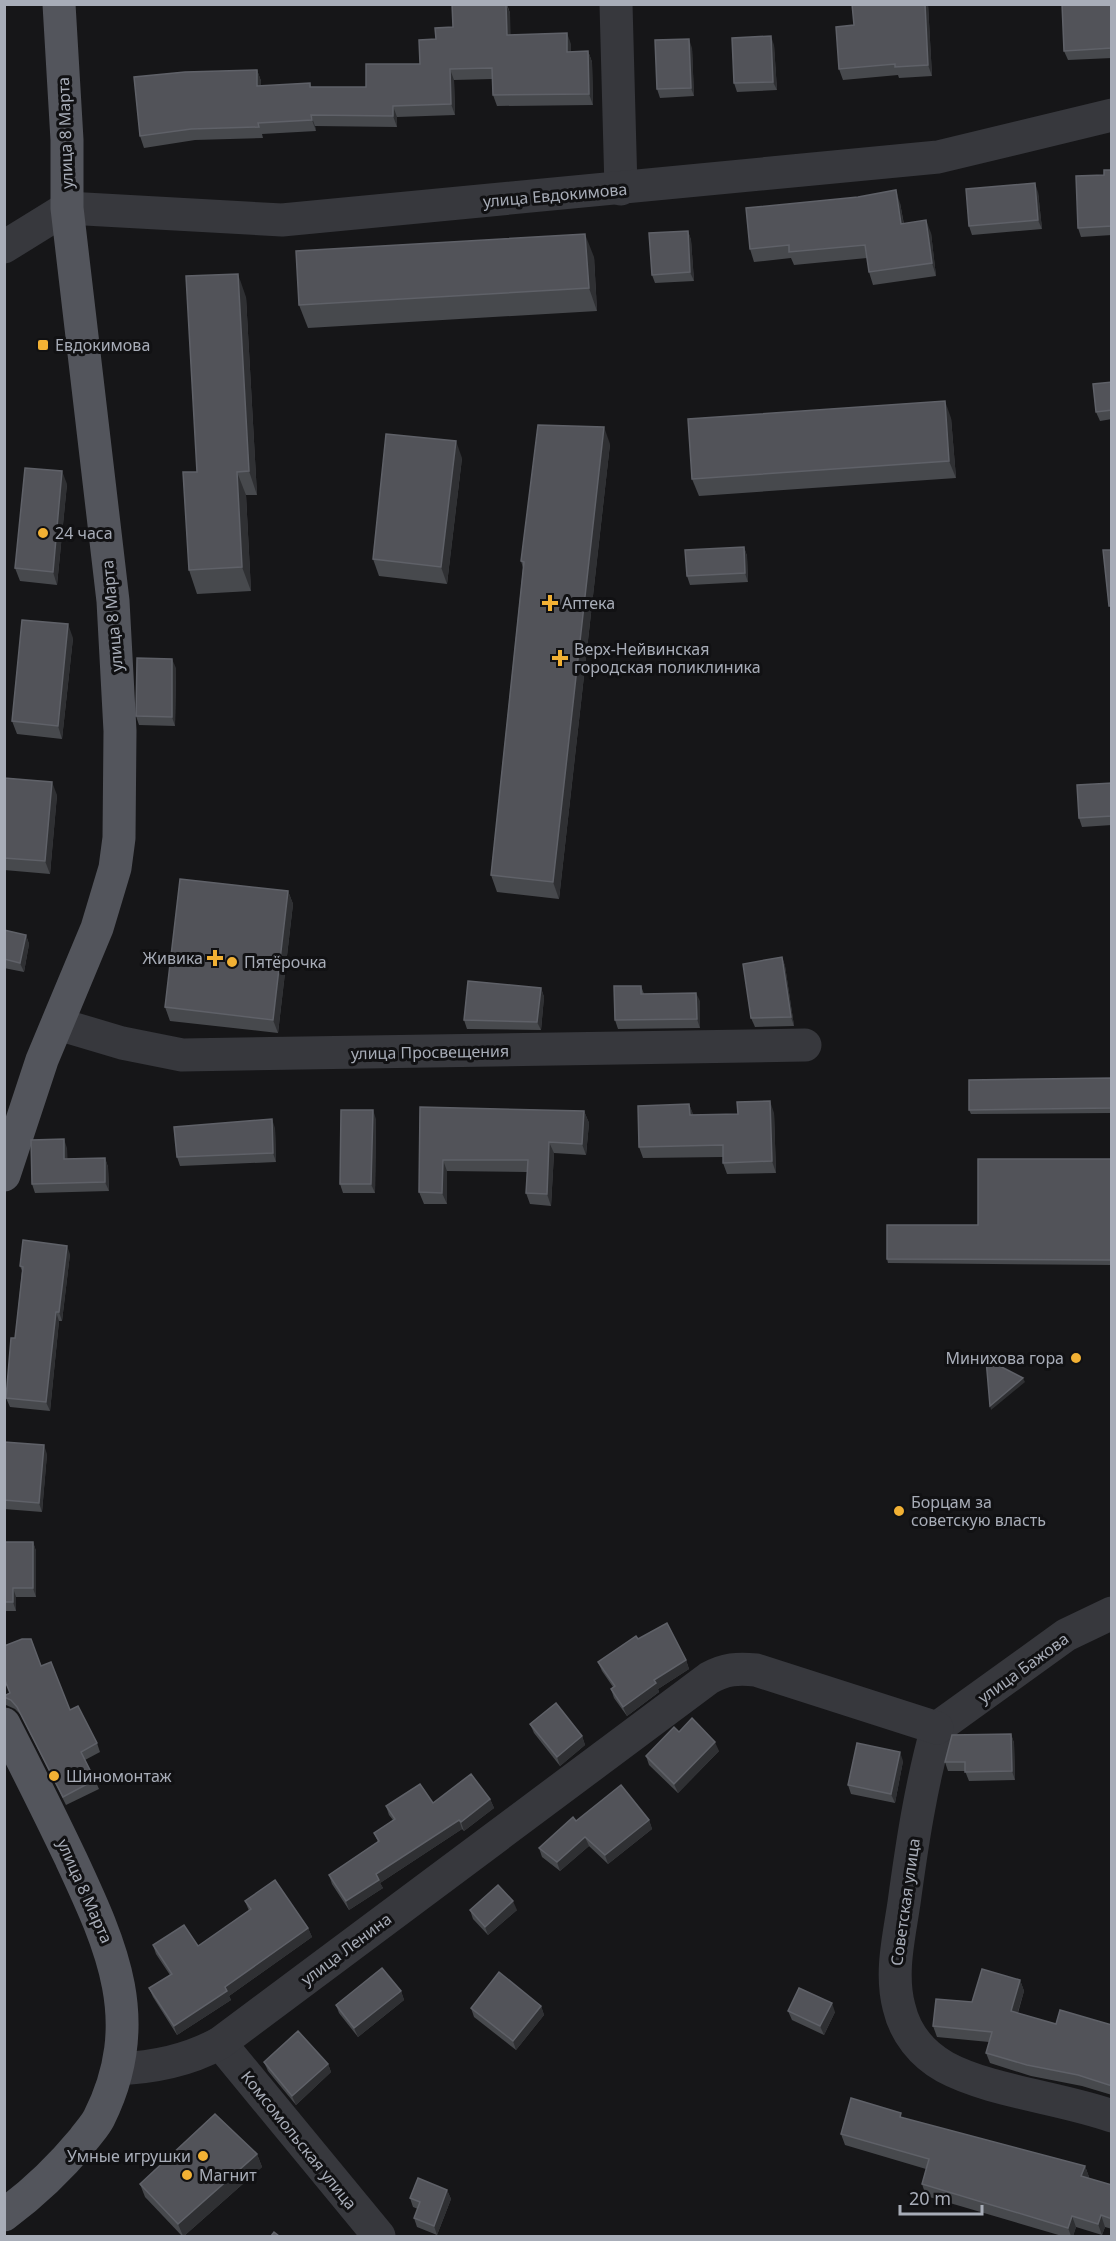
<svg xmlns="http://www.w3.org/2000/svg" width="1116" height="2241" viewBox="0 0 1116 2241" font-family="'Noto Sans',sans-serif">
	<rect width="100%" height="100%" fill="#161618"/>
	<g fill="none" stroke-linecap="round" stroke-linejoin="round">
		<g stroke="#37383d" stroke-width="33">
			<path d="M616,4L621,189"/>
			<path d="M4,247L67,208L282,220L938,157L1112,115"/>
			<path d="M58,1024L122,1043L182,1055L805,1045"/>
			<path d="M937,1728C921,1785 912,1844 904,1903C899,1937 890,1973 899,2007C905,2033 922,2054 945,2067C989,2091 1062,2098 1112,2116"/>
			<path d="M937,1728L1066,1635L1112,1613"/>
			<path d="M220,2043L379,2236"/>
			<path d="M118,2069C154,2067 187,2061 220,2043L709,1678C725,1669 738,1668 756,1670L937,1728"/>
		</g>
		<g stroke="#53555c" stroke-width="33">
			<path d="M4,1175L42,1060L97,928L115,868L119,838L120,731L113,601L67,208V140L59,4"/>
			<path d="M4,1724C27,1769 49,1813 71,1859C112,1947 147,2022 99,2118C95,2126 88,2133 83,2140C59,2169 35,2192 4,2215"/>
		</g>
	</g>
	<g fill="#47494d">
		<path d="M452,4H507L510,13V35L571,44V52L588,51L592,62L593,105L497,106L493,95L492,79L454,80L455,115L397,117V127L315,126L316,131L262,134L263,138L195,140L144,148L140,136L257,70L261,81V86L310,83L311,87H366L420,64L436,39L453,27Z"/>
		<path d="M852,4H928L932,76L899,78L898,75L843,80L839,69L854,25Z"/>
		<path d="M1112,4V58L1068,60L1064,51Z"/>
		<path d="M774,45L777,90L737,92L734,83Z"/>
		<path d="M692,48L694,96L660,98L657,89Z"/>
		<path d="M1112,170V235L1081,237L1078,228L1104,175Z"/>
		<path d="M1038,192L1042,229L972,235L969,226Z"/>
		<path d="M900,203L904,224L931,233L936,276L873,285L869,272L867,258L794,265L791,258L754,262L750,249Z"/>
		<path d="M688,231L691,240L694,281L655,283L652,275Z"/>
		<path d="M594,257L597,311L308,328L299,305Z"/>
		<path d="M246,297L257,495H246L251,591L197,594L189,570L197,472Z"/>
		<path d="M1112,382V419L1100,421L1096,412Z"/>
		<path d="M951,418L956,478L699,496L692,479Z"/>
		<path d="M610,444L559,899L497,892L491,875L523,568L521,561Z"/>
		<path d="M462,458L447,584L379,576L373,559Z"/>
		<path d="M67,484L57,585L20,581L15,568Z"/>
		<path d="M744,547L747,556L748,582L690,585L687,576Z"/>
		<path d="M73,638L62,739L17,734L12,721Z"/>
		<path d="M176,668L175,726L139,725L136,716Z"/>
		<path d="M4,778L57,795L50,874L4,870Z"/>
		<path d="M1112,783V825L1082,827L1079,818Z"/>
		<path d="M288,891L293,904L278,1033L170,1021L165,1007Z"/>
		<path d="M4,930L26,935L29,944L24,972L4,968Z"/>
		<path d="M782,957L785,966L794,1026L755,1027L751,1018Z"/>
		<path d="M641,986L644,994L700,1001V1028L618,1029L615,1020Z"/>
		<path d="M541,988L544,997L541,1030L467,1029L464,1020Z"/>
		<path d="M1112,1078V1113L971,1114L969,1110Z"/>
		<path d="M689,1104L693,1115L774,1113L776,1173L727,1174L723,1163V1157L643,1158L639,1147Z"/>
		<path d="M420,1107L584,1111L589,1123L586,1155L554,1153L551,1206L530,1204L526,1193L527,1172L447,1171V1204H424L419,1192Z"/>
		<path d="M376,1119L375,1193H343L340,1184Z"/>
		<path d="M275,1128L276,1162L180,1166L177,1157Z"/>
		<path d="M67,1148V1159L105,1158L108,1167L109,1191L35,1193L32,1184Z"/>
		<path d="M1112,1159V1265L888,1263L887,1259L978,1225Z"/>
		<path d="M70,1254L62,1321H59L50,1411L10,1407L6,1398L15,1338L22,1271L20,1266Z"/>
		<path d="M4,1442L47,1454L42,1512L4,1509Z"/>
		<path d="M4,1542H33L36,1551V1597H16V1611H4Z"/>
		<path d="M638,1639L686,1660L689,1669L658,1689L659,1692L627,1716L614,1698L611,1689L613,1687L602,1671L598,1662Z"/>
		<path d="M41,1666L70,1710L97,1743L100,1752L85,1760L95,1780L99,1789L66,1805L21,1715L15,1709L6,1705L4,1702V1696L10,1693Z"/>
		<path d="M530,1724L582,1736L585,1745L560,1766L534,1733Z"/>
		<path d="M679,1732L719,1751L678,1793L649,1765L646,1756Z"/>
		<path d="M1011,1734L1014,1743L1015,1780L969,1781L965,1771H948L945,1762Z"/>
		<path d="M903,1761L895,1803L851,1794L848,1785Z"/>
		<path d="M490,1799L494,1808L464,1831L462,1829L380,1883L383,1888L349,1910L332,1884L329,1875L378,1842L374,1833L393,1820L389,1815L386,1806Z"/>
		<path d="M649,1820L652,1829L608,1864L589,1846L560,1871L542,1857L539,1848L576,1821Z"/>
		<path d="M245,1901L308,1928L312,1937L229,1996L231,2000L177,2035L153,1997L149,1988L170,1975L156,1954L153,1945L198,1946L249,1911Z"/>
		<path d="M470,1910H517L488,1935L473,1919Z"/>
		<path d="M1020,1980L1024,1991L1018,2013L1056,2024L1112,2025V2095L1082,2086L1031,2076L990,2063L986,2053L989,2042L937,2037L933,2026L972,2002Z"/>
		<path d="M401,1991L404,2000L358,2037L339,2013L336,2005Z"/>
		<path d="M541,2006L544,2015L516,2050L474,2017L471,2008Z"/>
		<path d="M788,2011L835,2012L824,2035L792,2020Z"/>
		<path d="M264,2062L328,2064L331,2072L296,2105L268,2071Z"/>
		<path d="M903,2118L1085,2166L1089,2177L1088,2178L1112,2185V2229L1105,2227L1102,2235L1076,2227L1073,2236H1062L926,2196L922,2184L926,2169L845,2145L841,2134Z"/>
		<path d="M257,2154L262,2167L184,2236H182L145,2197L140,2184Z"/>
		<path d="M447,2190L451,2199L437,2235L417,2227L414,2218L418,2209L413,2207L410,2198Z"/>
	</g>
	<g fill="#2f3033">
		<path d="M506,4L510,13L511,46L507,35Z"/>
		<path d="M925,4H928L932,76L928,65Z"/>
		<path d="M567,33L571,44V63L567,52Z"/>
		<path d="M771,36L774,45L777,90L773,82Z"/>
		<path d="M689,39L692,48L694,96L691,88Z"/>
		<path d="M588,51L592,62L593,105L589,94Z"/>
		<path d="M450,69L454,80L455,115L451,104Z"/>
		<path d="M257,70L261,81V97L257,86Z"/>
		<path d="M393,106L397,117V127L393,116Z"/>
		<path d="M311,115L315,126L316,131L312,120Z"/>
		<path d="M1035,183L1038,192L1042,229L1038,220Z"/>
		<path d="M896,190L900,203L906,237L901,224Z"/>
		<path d="M926,220L931,233L936,276L932,263Z"/>
		<path d="M688,231L691,240L694,281L690,272Z"/>
		<path d="M585,234L594,257L597,311L589,288Z"/>
		<path d="M238,274L246,297L257,495L249,471Z"/>
		<path d="M945,401L951,418L956,478L949,461Z"/>
		<path d="M604,427L610,444L559,899L553,882Z"/>
		<path d="M456,441L462,458L447,584L441,567Z"/>
		<path d="M62,471L67,484L57,585L53,572Z"/>
		<path d="M237,472L246,495L251,591L242,567Z"/>
		<path d="M744,547L747,556L748,582L745,573Z"/>
		<path d="M68,624L73,638L62,739L58,726Z"/>
		<path d="M172,659L176,668L175,726L172,717Z"/>
		<path d="M52,782L57,795L50,874L45,861Z"/>
		<path d="M288,891L293,904L278,1033L273,1020Z"/>
		<path d="M26,935L29,944L24,972L20,963Z"/>
		<path d="M782,957L785,966L794,1026L791,1017Z"/>
		<path d="M541,988L544,997L541,1030L537,1022Z"/>
		<path d="M696,993L700,1001V1028L697,1019Z"/>
		<path d="M770,1101L774,1113L776,1173L772,1161Z"/>
		<path d="M689,1104L694,1116L690,1115Z"/>
		<path d="M373,1110L376,1119L375,1193L371,1184Z"/>
		<path d="M584,1111L589,1123L586,1155L582,1144Z"/>
		<path d="M272,1119L275,1128L276,1162L273,1153Z"/>
		<path d="M64,1139L67,1148L68,1168L64,1159Z"/>
		<path d="M549,1142L554,1153L551,1206L547,1194Z"/>
		<path d="M105,1158L108,1167L109,1191L105,1182Z"/>
		<path d="M443,1160L447,1171V1204L442,1193Z"/>
		<path d="M67,1246L70,1254L62,1321L59,1312Z"/>
		<path d="M56,1312L59,1321L50,1411L46,1402Z"/>
		<path d="M1023,1378L1025,1382L991,1410L990,1406Z"/>
		<path d="M44,1445L47,1454L42,1512L39,1503Z"/>
		<path d="M33,1542L36,1551V1597L33,1588Z"/>
		<path d="M13,1588L16,1597V1611L13,1602Z"/>
		<path d="M686,1660L689,1669L658,1689L659,1692L627,1716L623,1707L654,1680Z"/>
		<path d="M1011,1734L1014,1743L1015,1780L1012,1771Z"/>
		<path d="M582,1736L585,1745L560,1766L557,1757Z"/>
		<path d="M715,1742L719,1751L678,1793L674,1784Z"/>
		<path d="M900,1752L903,1761L895,1803L891,1794Z"/>
		<path d="M490,1799L494,1808L464,1831L461,1822Z"/>
		<path d="M459,1820L462,1829L380,1883L383,1888L349,1910L346,1901L376,1874Z"/>
		<path d="M649,1820L652,1829L608,1864L605,1855Z"/>
		<path d="M585,1837L589,1846L560,1871L557,1862Z"/>
		<path d="M513,1901L517,1910L488,1935L485,1927Z"/>
		<path d="M308,1928L312,1937L229,1996L231,2000L177,2035L174,2026L225,1987Z"/>
		<path d="M1020,1980L1024,1991L1015,2021L1011,2011Z"/>
		<path d="M401,1991L404,2000L358,2037L354,2028Z"/>
		<path d="M832,2003L835,2012L824,2035L820,2026Z"/>
		<path d="M541,2006L544,2015L516,2050L513,2041Z"/>
		<path d="M328,2064L331,2072L296,2105L292,2096Z"/>
		<path d="M257,2154L262,2167L184,2236H183L178,2224Z"/>
		<path d="M1085,2166L1089,2177L1085,2188L1081,2176Z"/>
		<path d="M447,2190L451,2199L437,2235L434,2226Z"/>
		<path d="M1101,2215L1105,2227L1102,2235L1098,2224Z"/>
		<path d="M1072,2216L1076,2227L1073,2236H1071L1068,2228Z"/>
	</g>
	<g fill="#525359" stroke="#5f6168" stroke-width="1.5">
		<path d="M452,4H506L507,35L567,33V52L588,51L589,94L493,95L492,68L450,69L451,104L393,106V116L311,115L312,120L258,123L259,127L191,129L140,136L134,77L185,72L257,70V86L310,83V87H366V64H420L419,40L436,39L435,28L453,27Z"/>
		<path d="M852,4H925L928,65L895,67V64L839,69L836,27L854,25Z"/>
		<path d="M1062,4H1112V48L1064,51Z"/>
		<path d="M771,36L773,82L734,83L732,38Z"/>
		<path d="M689,39L691,88L657,89L655,40Z"/>
		<path d="M1104,170H1112V226L1078,228L1076,176L1104,175Z"/>
		<path d="M1035,183L1038,220L969,226L966,189Z"/>
		<path d="M896,190L901,224L926,220L932,263L869,272L865,245L789,252V245L750,249L746,208L858,197Z"/>
		<path d="M688,231L690,272L652,275L649,233Z"/>
		<path d="M585,234L589,288L299,305L296,251Z"/>
		<path d="M238,274L249,471L237,472L242,567L189,570L183,472H197L186,276Z"/>
		<path d="M1112,382V410L1096,412L1093,384Z"/>
		<path d="M945,401L949,461L692,479L688,419Z"/>
		<path d="M538,425L604,427L553,882L491,875L524,562L521,561Z"/>
		<path d="M386,434L456,441L441,567L373,559Z"/>
		<path d="M25,468L62,471L53,572L15,568Z"/>
		<path d="M744,547L745,573L687,576L685,550Z"/>
		<path d="M1103,550H1112V606H1109Z"/>
		<path d="M22,620L68,624L58,726L12,721Z"/>
		<path d="M137,658L172,659V717L136,716Z"/>
		<path d="M4,778L52,782L45,861L4,858Z"/>
		<path d="M1112,783V816L1079,818L1077,785Z"/>
		<path d="M180,879L288,891L273,1020L165,1007Z"/>
		<path d="M4,930L26,935L20,963L4,959Z"/>
		<path d="M782,957L791,1017L751,1018L743,964Z"/>
		<path d="M468,981L541,988L537,1022L464,1020Z"/>
		<path d="M614,986H641V994L696,993L697,1019L615,1020Z"/>
		<path d="M1112,1078V1108L969,1110V1080Z"/>
		<path d="M770,1101L772,1161L723,1163V1145L639,1147L638,1106L689,1104L690,1115L738,1114L737,1102Z"/>
		<path d="M420,1107L584,1111L582,1144L549,1142L547,1194L526,1193L528,1160H443L442,1193L419,1192Z"/>
		<path d="M341,1110H373L371,1184H340Z"/>
		<path d="M272,1119L273,1153L177,1157L174,1127Z"/>
		<path d="M64,1139V1159L105,1158V1182L32,1184L31,1140Z"/>
		<path d="M978,1159H1112V1260L887,1259V1225H978Z"/>
		<path d="M23,1240L67,1246L59,1312H56L46,1402L6,1398L11,1338H15L23,1267L20,1266Z"/>
		<path d="M986,1359L1023,1378L990,1406Z"/>
		<path d="M4,1442L44,1445L39,1503L4,1500Z"/>
		<path d="M4,1542H33V1588H13V1602H4Z"/>
		<path d="M667,1623L686,1660L654,1680L656,1683L623,1707L611,1689L615,1686L598,1662L636,1636L638,1639Z"/>
		<path d="M22,1639H31L41,1666L51,1662L70,1710L78,1706L97,1743L81,1752L95,1780L63,1797L17,1707L11,1700L4,1697V1696L10,1693L4,1678V1646Z"/>
		<path d="M556,1703L582,1736L557,1757L530,1724Z"/>
		<path d="M692,1718L715,1742L674,1784L646,1756L674,1727L679,1732Z"/>
		<path d="M1011,1734L1012,1771L965,1772V1762H945L952,1735Z"/>
		<path d="M857,1743L900,1752L891,1794L848,1785Z"/>
		<path d="M471,1774L490,1799L461,1822L459,1820L376,1874L379,1880L346,1901L329,1875L379,1841L374,1833L395,1819L386,1806L420,1784L433,1803Z"/>
		<path d="M621,1785L649,1820L605,1855L585,1837L557,1862L539,1848L573,1817L576,1821Z"/>
		<path d="M275,1880L308,1928L225,1987L227,1991L174,2026L149,1988L172,1974L153,1945L184,1925L198,1946L251,1909L245,1901Z"/>
		<path d="M498,1885L513,1901L485,1927L470,1910Z"/>
		<path d="M382,1968L401,1991L354,2028L336,2005Z"/>
		<path d="M982,1969L1020,1980L1011,2011L1056,2024L1060,2010L1112,2025V2086L1078,2075L1027,2065L986,2053L992,2032L933,2026L936,1999L972,2002Z"/>
		<path d="M499,1972L541,2006L513,2041L471,2008Z"/>
		<path d="M799,1988L832,2003L820,2026L788,2011Z"/>
		<path d="M298,2031L328,2064L292,2096L264,2062Z"/>
		<path d="M851,2098L901,2113L900,2117L1085,2166L1081,2176L1112,2185V2219L1101,2215L1098,2224L1072,2216L1068,2228L922,2184L929,2159L841,2134Z"/>
		<path d="M215,2114L257,2154L178,2224L140,2184Z"/>
		<path d="M418,2178L447,2190L434,2226L414,2218L420,2202L410,2198Z"/>
		<path d="M274,2232L279,2236H271Z"/>
	</g>
	<g fill="#f2b134" stroke="#111113" stroke-width="2">
		<rect x="37" y="339" width="12" height="12" rx="3"/>
		<circle cx="43" cy="533" r="6"/>
		<path d="M547 594h6v6h6v6h-6v6h-6v-6h-6v-6h6z"/>
		<path d="M557 649h6v6h6v6h-6v6h-6v-6h-6v-6h6z"/>
		<path d="M212 949h6v6h6v6h-6v6h-6v-6h-6v-6h6z"/>
		<circle cx="232" cy="962" r="6"/>
		<circle cx="1076" cy="1358" r="6"/>
		<circle cx="899" cy="1511" r="6"/>
		<circle cx="54" cy="1776" r="6"/>
		<circle cx="203" cy="2156" r="6"/>
		<circle cx="187" cy="2175" r="6"/>
	</g>
	<g text-anchor="middle" dominant-baseline="central" stroke-width="6" stroke-linejoin="round" paint-order="stroke">
		<g font-size="16" fill="#a8adb8" stroke="#111113">
			<text transform="translate(65 133) rotate(-92)">улица 8 Марта</text>
			<text transform="translate(555 195) rotate(-5)">улица Евдокимова</text>
			<text transform="translate(112 616) rotate(-95)">улица 8 Марта</text>
			<text transform="translate(430 1052) rotate(-1)">улица Просвещения</text>
			<text transform="translate(1023 1668) rotate(-36)">улица Бажова</text>
			<text transform="translate(85 1891) rotate(66)">улица 8 Марта</text>
			<text transform="translate(905 1902) rotate(-82)">Советская улица</text>
			<text transform="translate(346 1949) rotate(-37)">улица Ленина</text>
			<text transform="translate(299 2140) rotate(51)">Комсомольская улица</text>
		</g>
		<g font-size="16" fill="#a8adb8" stroke="#111113" text-anchor="start">
			<text x="55" y="345">Евдокимова</text>
			<text x="55" y="533">24 часа</text>
			<text x="562" y="603">Аптека</text>
			<text x="574" y="649">Верх-Нейвинская<tspan x="574" dy="18">городская поликлиника</tspan></text>
			<text x="203" y="958" text-anchor="end">Живика</text>
			<text x="244" y="962">Пятёрочка</text>
			<text x="1064" y="1358" text-anchor="end">Минихова гора</text>
			<text x="911" y="1502">Борцам за<tspan x="911" dy="18">советскую власть</tspan></text>
			<text x="66" y="1776">Шиномонтаж</text>
			<text x="191" y="2156" text-anchor="end">Умные игрушки</text>
			<text x="199" y="2175">Магнит</text>
		</g>
	</g>
	<rect width="1116" height="2241" fill="none" stroke="#a8adb8" stroke-width="12"/>
	<path d="M900 2205v9h82v-9" fill="none" stroke="#a8adb8" stroke-width="3"/>
	<text x="909" y="2205" font-size="18" fill="#a8adb8" stroke="#111113" stroke-width="4.5" paint-order="stroke">20 m</text>
</svg>
